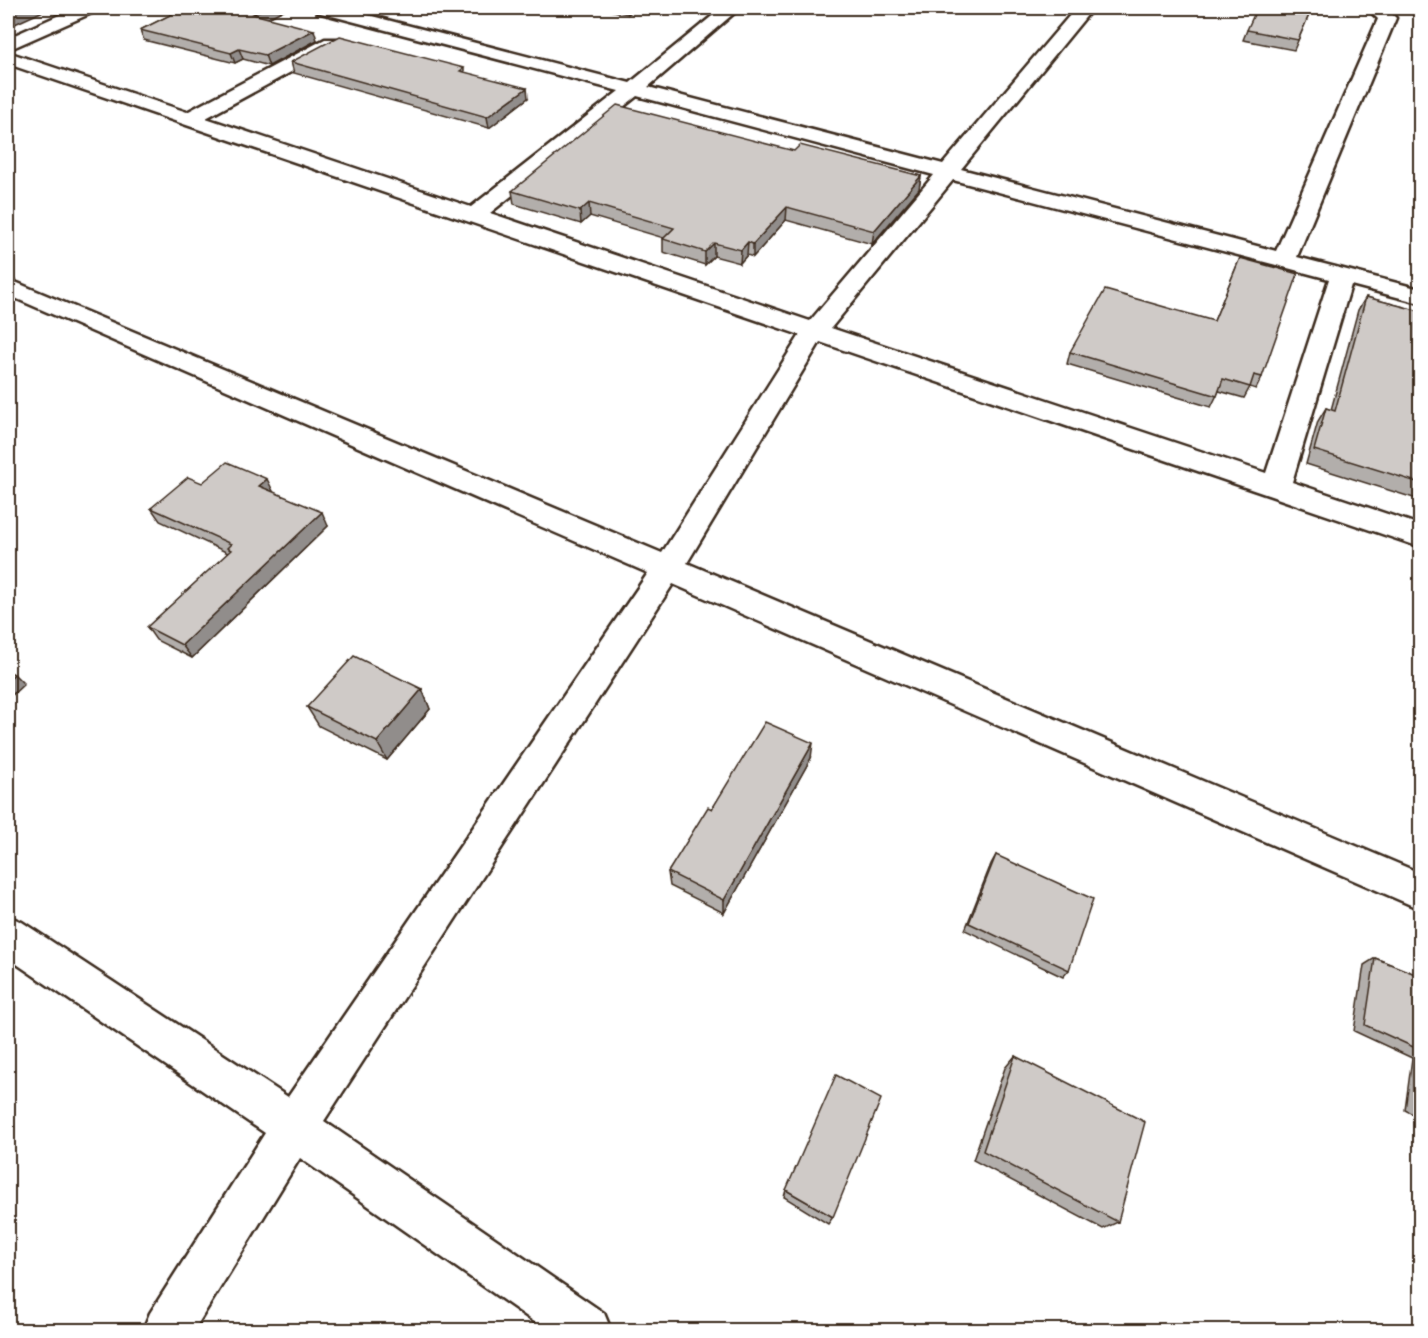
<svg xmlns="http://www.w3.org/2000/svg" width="1428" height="1338" viewBox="0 0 1428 1338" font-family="Dekko,sans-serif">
	<rect width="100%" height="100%" fill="#fff"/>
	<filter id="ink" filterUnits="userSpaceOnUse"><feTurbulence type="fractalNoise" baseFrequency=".0167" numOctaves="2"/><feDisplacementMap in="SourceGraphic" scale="12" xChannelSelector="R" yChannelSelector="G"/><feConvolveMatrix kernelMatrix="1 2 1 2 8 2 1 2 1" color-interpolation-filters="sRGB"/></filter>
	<g filter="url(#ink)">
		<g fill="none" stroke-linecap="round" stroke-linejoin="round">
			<g stroke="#3b2a1e" stroke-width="5">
				<g id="street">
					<path d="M75,8H97L94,12L8,50V38Z"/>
					<path d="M315,8H341L630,83L722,8H740L648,87L943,164L1076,8H1093L961,169L1276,251L1378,19L1367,8H1386L1396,18L1297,257L1420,289V303L1351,285L1292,482L1420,525V547L820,342L687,563L1420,873V909L673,584L324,1121L604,1313L611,1330H546L300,1158L194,1330H143L150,1313L265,1133L8,958V916L22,922L288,1097L648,573L8,295V279L662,553L800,335L8,64V52L187,112L325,39H337L340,43L337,47L206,118L471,207L619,91L317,12ZM637,96L934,175L810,321L490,213ZM953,180L1329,279L1266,473L831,328Z"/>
				</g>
			</g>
			<use href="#street" fill="#fff" fill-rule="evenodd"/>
		</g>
		<g fill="#b2aeab" stroke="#3b2a1e" stroke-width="1.5">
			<path d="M8,8L15,24L8,22Z"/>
			<path d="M184,8H287L268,18L317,40L269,66L243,59L235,63L144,40L140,30Z"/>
			<path d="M599,8H637L628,14Z"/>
			<path d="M1312,8L1294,50L1243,40L1247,30Z"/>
			<path d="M291,62L464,68V72L528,98L489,128L294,73Z"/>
			<path d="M1420,147V163L1417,162Z"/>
			<path d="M794,151L921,176L919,189L872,244L786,220L753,257L747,255L740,263L714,256L705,265L663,252V239L664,238L590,216L581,224L514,204L512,191Z"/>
			<path d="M1240,258L1262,377L1256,389L1250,387L1244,398L1219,391L1211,407L1067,364L1070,352L1214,321Z"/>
			<path d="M1366,297L1420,311V500L1306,464L1318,421L1326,408L1331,410L1358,310Z"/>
			<path d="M202,483L273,492L328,526L192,658L156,640L147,627L228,553L160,521L151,508Z"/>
			<path d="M422,689L430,709L387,760L319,726L307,707Z"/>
			<path d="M811,758L724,913L670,886L668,872L712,809Z"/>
			<path d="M996,855L1069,970L1063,977L965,930L991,864Z"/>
			<path d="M1375,958L1420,976V1118L1405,1110L1412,1058L1354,1031L1364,965Z"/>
			<path d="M1015,1056L1118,1222L1103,1229L973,1160L1005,1068Z"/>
			<path d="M786,1190L833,1217L828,1224L784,1197Z"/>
		</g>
		<g fill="#918d8b" stroke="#3b2a1e" stroke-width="1.5">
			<path d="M23,8H50L15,24L10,14Z"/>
			<path d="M265,8H287L257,24L253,14Z"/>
			<path d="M628,8H637L628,14Z"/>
			<path d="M314,30L317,40L269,66L265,55Z"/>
			<path d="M239,49L243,59L235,63L231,53Z"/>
			<path d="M527,88L528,98L489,128L487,117Z"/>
			<path d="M921,176L919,189L872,244L874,231Z"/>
			<path d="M589,203L590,216L581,224L580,211Z"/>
			<path d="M787,207L786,220L753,257V244Z"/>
			<path d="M748,242L747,255L740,263L741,250Z"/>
			<path d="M714,243V256L705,265V252Z"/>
			<path d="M267,479L274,493L259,486Z"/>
			<path d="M322,512L328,526L192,658L182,645Z"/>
			<path d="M14,674L24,684L8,699V680Z"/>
			<path d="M422,689L430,709L387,760L377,742Z"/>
			<path d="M813,743L811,758L724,913V900Z"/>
		</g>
		<g fill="#cfcac7" stroke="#3b2a1e" stroke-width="1.5">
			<path d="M8,8H23L10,14L8,13Z"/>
			<path d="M184,8H265L253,14L314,30L265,55L239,49L231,53L140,30Z"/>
			<path d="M1257,8H1312L1298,40L1247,30Z"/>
			<path d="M340,36L464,68L460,71L527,88L487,117L291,62Z"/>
			<path d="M617,105L794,151L800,145L921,176L874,231L787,207L753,244L748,242L741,250L714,243L705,252L663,239L674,228L589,203L580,211L512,191Z"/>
			<path d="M1240,258L1298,274L1262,377L1254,375L1250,387L1223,379L1217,396L1070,352L1105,290L1214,321Z"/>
			<path d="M1366,297L1420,311V483L1314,450L1326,408L1335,411Z"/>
			<path d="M227,462L267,479L259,486L322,512L182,645L147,627L231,550L227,548L231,544L151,508L188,477L202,483Z"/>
			<path d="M354,656L422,689L377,742L307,707Z"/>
			<path d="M8,671L14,674L8,680Z"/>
			<path d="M765,722L813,743L724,900L668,872L708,807L712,809Z"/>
			<path d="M996,855L1093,899L1069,970L969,923Z"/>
			<path d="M1375,958L1420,976V1050L1365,1025Z"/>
			<path d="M1015,1056L1145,1122L1118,1222L983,1151Z"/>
			<path d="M836,1075L881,1099L833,1217L786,1190Z"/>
			<path d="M1420,1080V1106L1417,1105Z"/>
		</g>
	</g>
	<rect width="1428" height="1338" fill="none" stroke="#fff" stroke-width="30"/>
	<rect x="15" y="15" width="1398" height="1308" fill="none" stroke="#3b2a1e" stroke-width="2" filter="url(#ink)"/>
</svg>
